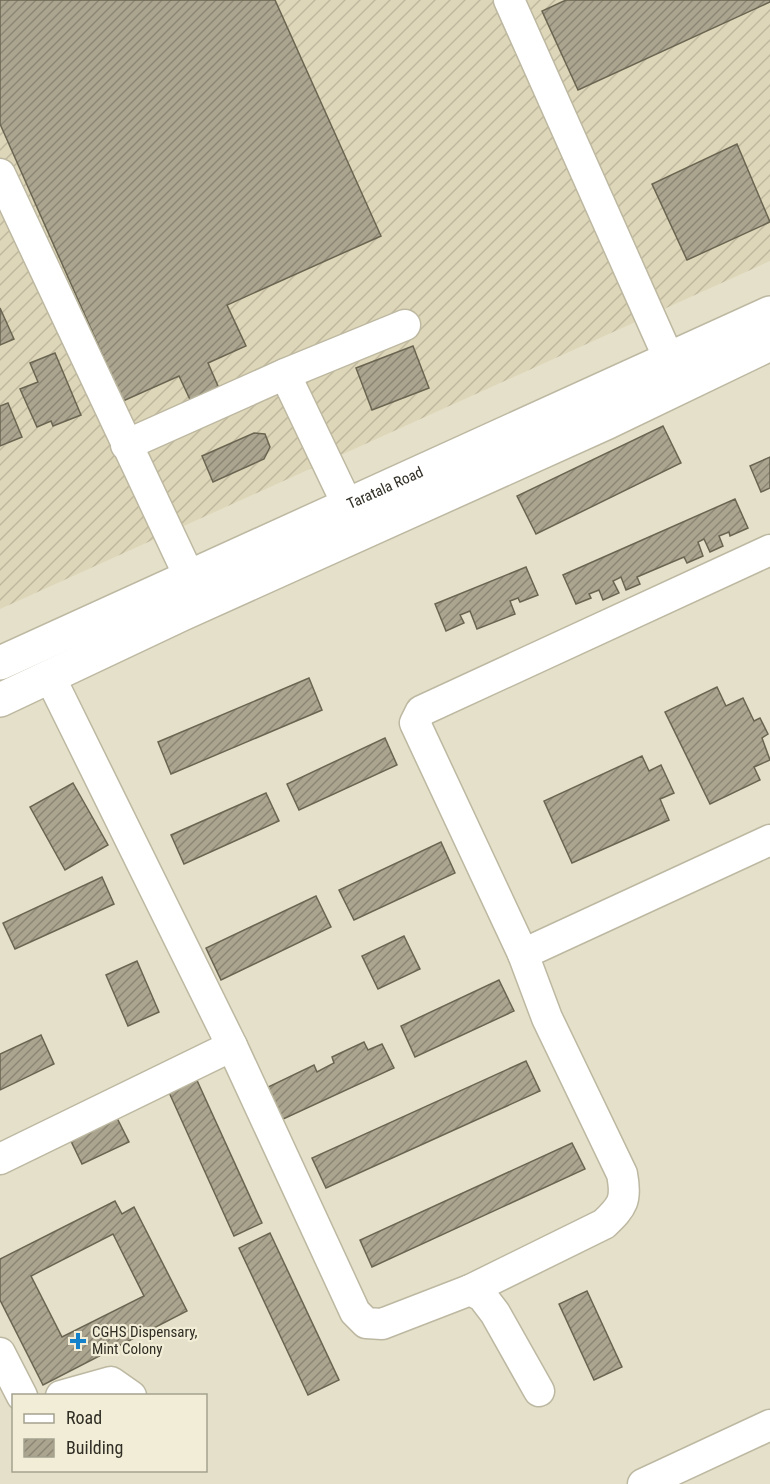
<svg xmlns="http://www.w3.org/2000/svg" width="770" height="1484" viewBox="0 0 770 1484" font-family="'Roboto Condensed',sans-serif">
	<defs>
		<pattern id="industrial-furrows" width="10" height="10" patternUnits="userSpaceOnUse" patternTransform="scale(1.5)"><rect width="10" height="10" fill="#ded6b8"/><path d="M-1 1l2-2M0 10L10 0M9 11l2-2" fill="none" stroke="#bfb89e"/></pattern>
		<pattern id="building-hatch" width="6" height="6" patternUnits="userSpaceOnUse" patternTransform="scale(1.5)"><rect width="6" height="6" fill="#aba590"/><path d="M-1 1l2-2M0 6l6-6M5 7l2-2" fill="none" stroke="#8c8775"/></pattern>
	</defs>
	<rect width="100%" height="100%" fill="#e5e0c9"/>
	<path fill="url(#industrial-furrows)" d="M0,0H770V261L0,609Z"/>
	<g fill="url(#building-hatch)" stroke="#6a6551" stroke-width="1.5" fill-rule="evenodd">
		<path d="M0,0H275L381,236L227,305L246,346L208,363L221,393L193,406L179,376L123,401L0,124Z"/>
		<path d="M566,0H770V2L578,90L542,11Z"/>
		<path d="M737,144L770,222L687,260L652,184Z"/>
		<path d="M0,308L14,339L0,345Z"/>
		<path d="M413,346L429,388L372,410L356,368Z"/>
		<path d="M55,353L81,415L53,426L51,421L37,427L20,389L38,382L30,363Z"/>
		<path d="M8,403L22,437L0,446V406Z"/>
		<path d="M663,426L681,463L536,534L517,496Z"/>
		<path d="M254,433L265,434L270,447L264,459L213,482L202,456Z"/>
		<path d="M770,457V488L761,492L750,466Z"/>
		<path d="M735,499L748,528L730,536L729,532L719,536L723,546L710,552L704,539L698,542L703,556L687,563L684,557L637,577L640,584L626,590L621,577L613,581L619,593L603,600L599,590L589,594L591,598L576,604L563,575Z"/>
		<path d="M526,567L538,595L520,602L518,598L510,601L515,614L477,629L470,611L460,615L464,623L446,631L435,604Z"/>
		<path d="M309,678L322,710L171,774L158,742Z"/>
		<path d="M717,687L726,706L743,698L754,721L760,718L768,734L762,738L770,760L754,767L760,780L710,804L665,712Z"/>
		<path d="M385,738L397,765L299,810L287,784Z"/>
		<path d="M642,756L649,771L661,765L674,793L660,799L669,820L572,863L544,801Z"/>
		<path d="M73,783L108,845L65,870L30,807Z"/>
		<path d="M266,793L279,821L184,864L171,835Z"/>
		<path d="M441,842L455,873L354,920L339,890Z"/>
		<path d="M102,877L114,904L15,949L3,923Z"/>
		<path d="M316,896L331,927L221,980L206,948Z"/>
		<path d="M404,936L420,969L378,989L362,956Z"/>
		<path d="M137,961L159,1012L128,1026L106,975Z"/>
		<path d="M499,980L514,1011L415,1057L401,1026Z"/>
		<path d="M41,1035L54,1064L0,1090V1054Z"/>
		<path d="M364,1042L368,1050L382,1044L394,1068L281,1120L266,1088L314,1065L317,1072L334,1063L332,1057Z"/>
		<path d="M526,1061L540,1091L326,1188L312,1158Z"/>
		<path d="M195,1076L262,1223L234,1236L167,1088Z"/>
		<path d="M115,1114L129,1142L82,1164L69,1137Z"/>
		<path d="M572,1143L585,1169L372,1267L360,1240Z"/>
		<path d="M115,1201L122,1214L134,1207L187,1311L43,1385L0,1300V1259ZM113,1234L144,1296L62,1337L31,1276Z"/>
		<path d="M270,1233L339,1380L308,1395L239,1248Z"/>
		<path d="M587,1291L622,1367L594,1380L559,1304Z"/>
	</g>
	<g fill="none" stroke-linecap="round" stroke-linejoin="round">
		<g stroke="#bdb8a1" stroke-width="33">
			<g id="minor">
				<path d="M509,0L669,359"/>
				<path d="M0,174L189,576"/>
				<path d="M285,374L348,506"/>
				<path d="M126,445L285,374L405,325"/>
				<path d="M50,677L232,1046L355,1312L366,1323L382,1324L470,1290L482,1296L495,1313L539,1391"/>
				<path d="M523,954L415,723L421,711L770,550"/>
				<path d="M0,1159L232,1046"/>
				<path d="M470,1290L604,1224C623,1206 627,1200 622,1174L547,1018L523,954L770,840"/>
				<path d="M0,1353L22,1396"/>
				<path d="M61,1396L111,1382L131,1396"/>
				<path d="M643,1484L770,1425"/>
			</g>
		</g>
		<g stroke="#bdb8a1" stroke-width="36">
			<g id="major">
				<path id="s1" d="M0,663L770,313"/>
				<path d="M0,700L182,614L608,422L770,344"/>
			</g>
		</g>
		<use href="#minor" stroke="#fff" stroke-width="30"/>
		<use href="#major" stroke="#fff" stroke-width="33"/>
	</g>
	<path fill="#1481cb" stroke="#f2edd6" stroke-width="2" d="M75 1332h6v6h6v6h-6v6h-6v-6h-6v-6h6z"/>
	<g text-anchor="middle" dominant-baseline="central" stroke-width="4.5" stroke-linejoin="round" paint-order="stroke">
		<g font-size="15" fill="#302e25" stroke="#f2edd6">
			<text stroke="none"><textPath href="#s1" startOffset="423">Taratala Road</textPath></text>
		</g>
		<g font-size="15" fill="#302e25" stroke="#f2edd6" text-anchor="start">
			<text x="92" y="1332">CGHS Dispensary,<tspan x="92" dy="17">Mint Colony</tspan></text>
		</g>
	</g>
	<rect x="12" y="1394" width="195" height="78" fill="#f2edd6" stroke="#a4a18f" stroke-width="1.5"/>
	<rect x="24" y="1414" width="30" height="9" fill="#ffffff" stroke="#a4a18f" stroke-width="1.5"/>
	<text x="66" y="1424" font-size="18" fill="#302e25">Road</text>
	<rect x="24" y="1439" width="30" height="18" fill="url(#building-hatch)" stroke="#a4a18f" stroke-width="1.5"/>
	<text x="66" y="1454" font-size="18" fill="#302e25">Building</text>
</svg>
